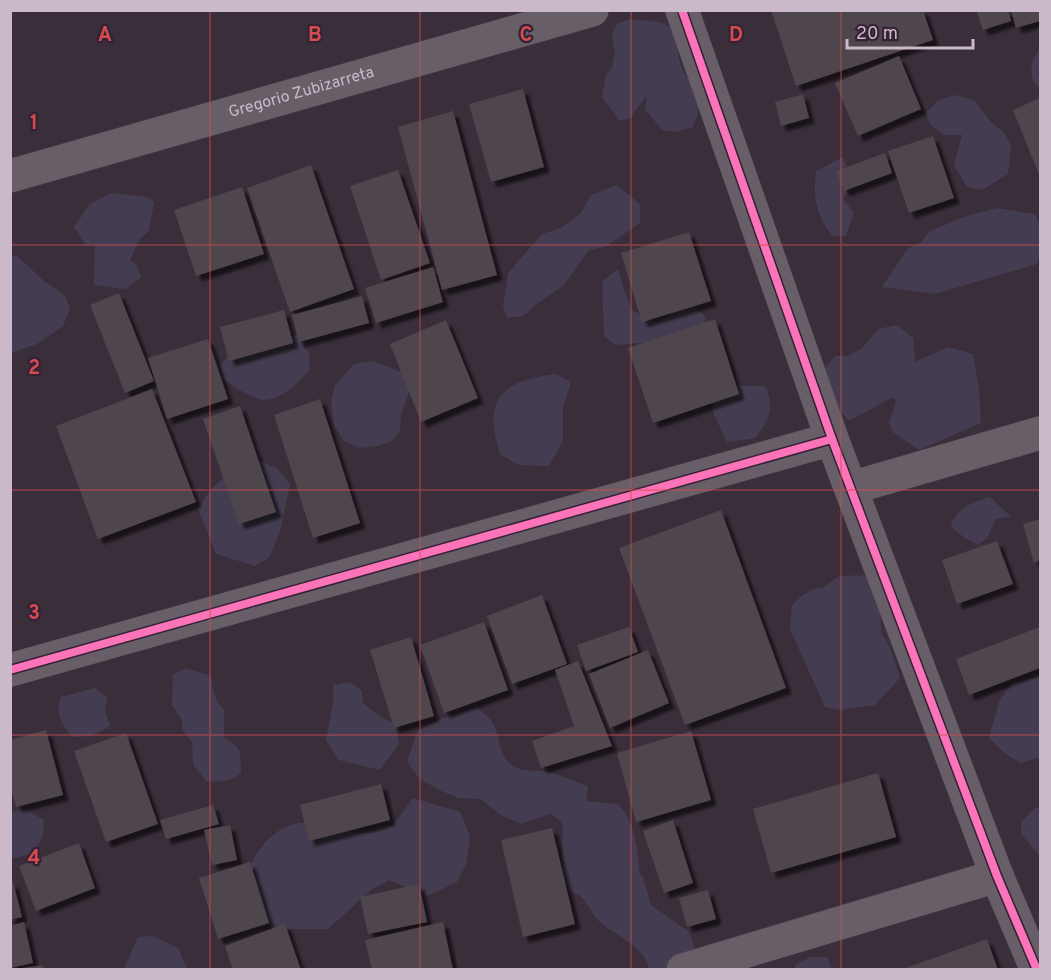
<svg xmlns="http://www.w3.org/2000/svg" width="1051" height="980" viewBox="0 0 1051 980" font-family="Overpass,sans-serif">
	<defs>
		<filter id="shadow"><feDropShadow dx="5.5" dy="5.5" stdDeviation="1.5" flood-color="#0009"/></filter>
	</defs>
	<rect width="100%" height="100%" fill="#3a2e3a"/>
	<g fill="#443d51">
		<path d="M629,19L659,22L675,28C677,40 677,55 681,66C694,96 708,88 693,127L676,132L662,130L645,109L647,95L630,118L620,121L602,97L606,75L612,68L615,53L612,35L617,24Z"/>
		<path d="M1040,49V88C1027,79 1030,60 1040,49Z"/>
		<path d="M955,95L974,100L990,121L1005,134L1011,146L1008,174L982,190L967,187L954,165L962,135H943L930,124L926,112L939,100Z"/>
		<path d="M843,157C848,171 852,185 843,199L854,213L846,236H832C816,214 813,198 816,171Z"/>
		<path d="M617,185L640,204V223L605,247L589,250L564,285L538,303L523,316L507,318L503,306L508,273L542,234L561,228L581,213L591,195Z"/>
		<path d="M112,193L147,197L154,202L149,231L140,239L130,260L136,264L141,277L126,289L94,285L95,245L86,246L74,227L90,204Z"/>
		<path d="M997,208L1035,214C1043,229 1042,248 1037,264L935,294L882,287L907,249L921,242L930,231L967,216Z"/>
		<path d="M11,256H17L44,281L65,296L70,308L63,326L37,344L11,353Z"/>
		<path d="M618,269L626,296L633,311L656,322L691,304L706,317L701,334L666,341L615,345L604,336L602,282Z"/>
		<path d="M897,325L913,338L915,362L948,347L973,354L979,390L981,423L919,450L893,432L889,423L896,402L893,397L849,421L827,396L825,368L835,356H848L862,348L878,329Z"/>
		<path d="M299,334L303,347L309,352L310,369C300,382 277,405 258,399C246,395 234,386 223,379L220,366L231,352L250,356L267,349L279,339Z"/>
		<path d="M372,361L407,374L411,386L401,415L400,431L392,441L378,446L359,448L344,441L334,425L331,403L335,385L354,364Z"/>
		<path d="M556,374L571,382L563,407V441L549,466L519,465L500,454C482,398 503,380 556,374Z"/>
		<path d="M734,384C746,388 755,384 766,387C775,410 769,417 756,438L727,442L712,410L713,396Z"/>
		<path d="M259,461L277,468L290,484L280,532L269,558L255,566L216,554L198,509C217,477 227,475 259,461Z"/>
		<path d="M990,497L1011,517L996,519L987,538L978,545L965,538L951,527C955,507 973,503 990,497Z"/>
		<path d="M875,575L880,594L881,633L890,648L900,678L875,705L840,710L825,707L790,629L792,605C800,597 811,587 823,588L839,576Z"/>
		<path d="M186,668L211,676C213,690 214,700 224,710V738C244,749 240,753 241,773C230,783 220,782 206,781L193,764L192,742L182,729V720L172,705L173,675Z"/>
		<path d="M1040,677V757L1021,763L1007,755L989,738L999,702L1012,683Z"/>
		<path d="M350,682L362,691V702L380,717L395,723L399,744L380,770L339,760L326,740L334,696L333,685Z"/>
		<path d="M95,688L107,697L105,711L110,726L92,736L72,737C62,723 54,714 61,697Z"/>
		<path d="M476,708C504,725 493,737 506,759C515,774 534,769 548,772C562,775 575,782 588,786L586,801L618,804C636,822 637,850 640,874L643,877L651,905L689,932L695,949L691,970L649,969C645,946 617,937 601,923C593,916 589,904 581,897C574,892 569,891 565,882C560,871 564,838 562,822L550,814L521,824L501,815L480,799L459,798L439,790L419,778L407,762L417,732L441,719Z"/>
		<path d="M413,798L460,812L470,836L466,865L457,882L427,896L389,880L372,889L328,929H272L240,887C252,856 274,818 313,823C324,824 335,828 345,830C357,833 374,835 386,829C397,824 405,808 413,798Z"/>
		<path d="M1036,807L1040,809V856L1021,834V822Z"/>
		<path d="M24,809L44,820C44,844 36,856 11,858V812Z"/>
		<path d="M153,936L178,948L187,969H124L138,937Z"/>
		<path d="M810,957H828L831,969H795V965Z"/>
	</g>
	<g fill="#4f444e" filter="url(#shadow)">
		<path d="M771,10H923L933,40L796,86Z"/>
		<path d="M976,10H1008L1011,21L983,30Z"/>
		<path d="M1011,10H1040V21L1016,28Z"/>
		<path d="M899,56L921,109L858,136L835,83Z"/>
		<path d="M523,89L544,167L491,182L469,104Z"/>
		<path d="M803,94L809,118L781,126L775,102Z"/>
		<path d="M1040,98V177L1013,110Z"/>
		<path d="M453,111L497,275L442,290L398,127Z"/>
		<path d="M933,136L954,198L909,213L888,151Z"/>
		<path d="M885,153L892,173L844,191L836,171Z"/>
		<path d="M311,165L354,289L290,312L247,188Z"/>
		<path d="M398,170L430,263L381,280L350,186Z"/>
		<path d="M242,187L264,254L196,276L174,210Z"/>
		<path d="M689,232L711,301L642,322L621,253Z"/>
		<path d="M433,267L443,302L376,323L365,288Z"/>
		<path d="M119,293L154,381L125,393L90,305Z"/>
		<path d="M362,296L369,323L299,342L292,315Z"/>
		<path d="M284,310L293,343L229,361L220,327Z"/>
		<path d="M715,319L739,394L653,423L628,348Z"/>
		<path d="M446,320L478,398L421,422L390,344Z"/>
		<path d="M208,339L228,399L167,419L148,358Z"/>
		<path d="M152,389L196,502L98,539L56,426Z"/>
		<path d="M320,399L360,523L313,538L274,415Z"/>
		<path d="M240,406L276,512L239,524L203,419Z"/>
		<path d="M721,510L786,688L685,725L619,548Z"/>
		<path d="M1040,519V560L1034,563L1023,524Z"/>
		<path d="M997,541L1013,584L957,604L942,560Z"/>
		<path d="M542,595L567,664L512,684L487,616Z"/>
		<path d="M484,622L508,690L444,713L420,645Z"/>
		<path d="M629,627L638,652L586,671L577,645Z"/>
		<path d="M1040,627V668L969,695L956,659Z"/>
		<path d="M411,637L434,716L394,728L370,650Z"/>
		<path d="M648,650L669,703L610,728L589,674Z"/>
		<path d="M578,661L612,746L541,768L532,741L574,726L555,670Z"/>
		<path d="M46,730L63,795L16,807L10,784V740Z"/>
		<path d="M691,731L711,800L636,822L617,753Z"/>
		<path d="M126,733L158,824L106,842L74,751Z"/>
		<path d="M878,773L896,837L771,873L753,809Z"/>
		<path d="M381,784L390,820L309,841L300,805Z"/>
		<path d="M213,805L219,824L166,839L160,820Z"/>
		<path d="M673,820L693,883L664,893L643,831Z"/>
		<path d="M230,825L237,860L212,865L204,830Z"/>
		<path d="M552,828L575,924L523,937L501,840Z"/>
		<path d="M79,843L95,888L36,911L19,866Z"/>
		<path d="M250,862L269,923L218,939L199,878Z"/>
		<path d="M13,882L22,917L10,920V883Z"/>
		<path d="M419,884L427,922L368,934L360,897Z"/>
		<path d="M708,890L716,919L687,927L679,898Z"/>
		<path d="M24,922L33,963L10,968V926Z"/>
		<path d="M443,922L453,970H372L365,940Z"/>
		<path d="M285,924L301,970H233L225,946Z"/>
		<path d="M987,939L998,970H903V969Z"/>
		<path d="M43,965L44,970H23V968Z"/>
	</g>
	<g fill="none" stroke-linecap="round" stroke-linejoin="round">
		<g stroke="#534a53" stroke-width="34">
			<g id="minor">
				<path d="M682,10L832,439L997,876L1037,970"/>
				<path id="s1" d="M10,176L592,10"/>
				<path d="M851,488L1040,433"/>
				<path d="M10,670L832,439"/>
				<path d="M683,970L997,876"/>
			</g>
		</g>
		<use href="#minor" stroke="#685e68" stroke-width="33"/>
		<g stroke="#352234" stroke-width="11">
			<g id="cycleway">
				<path d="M682,10L832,439L997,876L1037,970"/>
				<path d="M10,670L832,439"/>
			</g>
		</g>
		<use href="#cycleway" stroke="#fb73b8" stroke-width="8"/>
	</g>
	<path fill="none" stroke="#d34c50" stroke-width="1.5" stroke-opacity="0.55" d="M210,10V970M420,10V970M631,10V970M841,10V970M10,245H1040M10,490H1040M10,735H1040"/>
	<g text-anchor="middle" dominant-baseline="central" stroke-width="4.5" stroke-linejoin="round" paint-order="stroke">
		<g font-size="16" fill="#cabac9" stroke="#352234">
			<text stroke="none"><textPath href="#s1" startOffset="303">Gregorio Zubizarreta</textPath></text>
		</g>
	</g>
	<g font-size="20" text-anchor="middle" font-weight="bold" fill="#d34c50" stroke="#352234" stroke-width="4.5" stroke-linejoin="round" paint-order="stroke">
		<text x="105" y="41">A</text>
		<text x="315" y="41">B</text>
		<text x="526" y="41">C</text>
		<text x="736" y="41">D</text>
		<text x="34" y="129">1</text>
		<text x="34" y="374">2</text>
		<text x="34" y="619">3</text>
		<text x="34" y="864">4</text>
	</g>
	<rect width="1051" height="980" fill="none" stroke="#cabac9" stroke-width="24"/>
	<path d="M847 39v9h126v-9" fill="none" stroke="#cabac9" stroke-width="3"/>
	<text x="856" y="39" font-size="18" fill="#cabac9" stroke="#352234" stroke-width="4.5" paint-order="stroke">20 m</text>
</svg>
